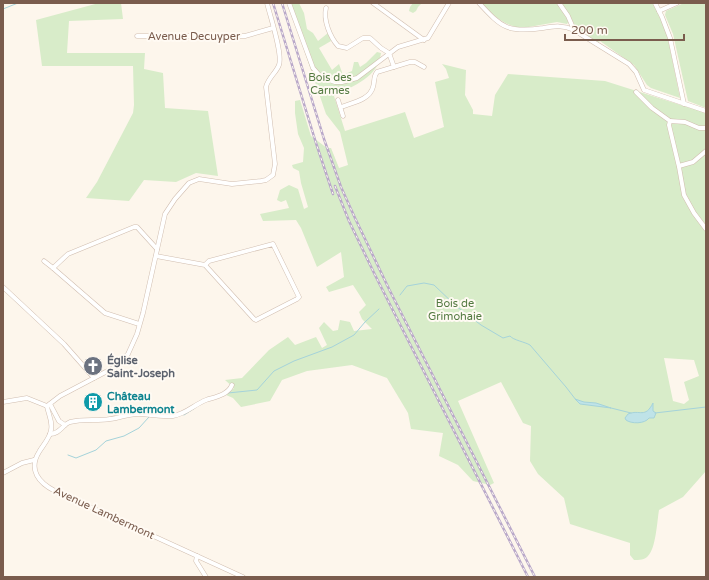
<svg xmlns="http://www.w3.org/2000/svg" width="709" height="580" viewBox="0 0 709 580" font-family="'Varela Round',sans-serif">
	<rect width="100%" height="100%" fill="#fdf6ec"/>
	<g fill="#d8ecc9" fill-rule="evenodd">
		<path d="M99,3H121L123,19L69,21L67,53H145L144,69L163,73L165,108L208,111L218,176L196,173L176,182L144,180L129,201L86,198L97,182L133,113L134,105L133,66H42L36,20Z"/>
		<path d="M288,3H299L304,13L307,29L313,33L318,41L328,33L331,41L319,48L332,70L339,64L343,75L352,71L354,62H358L360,67L366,63L377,52L381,53C378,78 354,85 334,96L345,131L405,112L414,138L444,127L435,82L449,78L446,69L442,64L466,70L465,95L473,110V114L492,116L495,95L508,74L605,81L706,113V471L683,497L659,510C657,522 656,548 648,556C645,560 639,560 634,560L630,555V543L570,524L564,498L538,474L530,461L531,426L523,423L501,382L458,401L494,483L490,485L473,481L458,465L439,456L443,433L411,429L408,413L387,378L352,365L307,371L282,380L270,401L241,407L233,398L226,395L234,388L225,380L242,378L269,350L288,337L295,345L316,337L322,348L327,345L319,328L324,322L333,331L338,330L340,320L350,322L354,331L372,329L362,319L359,312L366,305L353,285L329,292L326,287L344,277L341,252L317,267L301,228L296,220L263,221L260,214L289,208L286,200L281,202L277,200L280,190L289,185L298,189L304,209L308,207L301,183L299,171L293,168L292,165L303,162L304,148L298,134L295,113V101L300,100L311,136L327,148H331L339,168L348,165L340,132L326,114ZM664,358L694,360L699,376L684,382L689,400L684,404L673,401Z"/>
		<path d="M413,3H422L418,7L416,11L413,13L409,11L410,7Z"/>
		<path d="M481,3H557L569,21L567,24L557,22L523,28C504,26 494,16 481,3Z"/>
		<path d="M561,3H657L668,26L666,29L680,98L651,88L647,85L634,65L600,41L598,42L577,29L570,17Z"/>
		<path d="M684,3H706V108L688,101L673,34L665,15L666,11Z"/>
	</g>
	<g fill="#bfe3e8" stroke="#a5d3da">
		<path d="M575,399L584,402L596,403L611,408L580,404Z"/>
		<path d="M653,403V411L656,413L654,418H649C645,424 631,424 626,420L625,418L628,414C640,409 645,419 653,403Z"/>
	</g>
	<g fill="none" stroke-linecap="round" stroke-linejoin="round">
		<g stroke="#a5d3da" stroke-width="1">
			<path d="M3,9L18,3"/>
			<path d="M400,295L407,286L424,283L434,285L456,306L481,325L503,338L510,336C513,340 525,342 530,345L566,387L576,400"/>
			<path d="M228,393L257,390L274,371L294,361L332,347L354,335L365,322L379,309"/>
			<path d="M611,408L631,413"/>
			<path d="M655,413L706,407"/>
			<path d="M184,415L195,408"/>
			<path d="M68,455L76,458L96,450L106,441L124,436L139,428L149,417"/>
		</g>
		<g stroke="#d1beb0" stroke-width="5">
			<g id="minor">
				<path d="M289,3L313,68L321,77L335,82H342L357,78L398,47L428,38L449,3"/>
				<path d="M373,3L424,40"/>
				<path d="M479,3C502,28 508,33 543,28C555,26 563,25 574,30L629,64L636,72L644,90L706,111"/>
				<path d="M559,3L568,16L574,30"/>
				<path d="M655,3L662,17L670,38L684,104"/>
				<path d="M326,8C323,20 330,37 338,46L347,48L363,38H370L381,48L389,53L394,67"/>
				<path d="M659,11L677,3"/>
				<path d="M137,36H245L273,28"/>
				<path d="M636,92L652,108L670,121L669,125L679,167L684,195L694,213L706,229"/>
				<path d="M338,100L343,116"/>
				<path d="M341,107C351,103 370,100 373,87C375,81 373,77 377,72L410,62H415L424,67"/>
				<path d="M670,121L685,122L699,128H706"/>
				<path d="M679,166L693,162L706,151"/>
				<path d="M156,256L205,265L254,319L256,320L297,299L299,297L273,244L209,261L205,265"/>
				<path d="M44,261L53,268"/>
				<path d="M3,287L64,344L94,378"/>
				<path d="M139,324L105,313L53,268L68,254L134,227H137L157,249"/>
				<path d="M3,402L27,398L47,406"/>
				<path d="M50,404L59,421L65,425"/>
				<path d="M47,406L60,396L115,367L128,354L137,334L143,313L165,214L175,199L189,183L199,179L232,184L261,181L266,180L273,175L275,164L266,87C268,78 276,73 279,65C283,54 270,16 267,3"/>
				<path d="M47,406C48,414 53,421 51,430C50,438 43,445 39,452C28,470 39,483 55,491L243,577"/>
				<path d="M50,434C60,434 62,425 70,422C83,419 97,421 110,419C120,418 130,413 140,414C151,415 162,417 173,416C186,414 195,404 206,400C215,397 228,395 232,385"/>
				<path d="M3,473L22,463L34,460"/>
				<path d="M197,556L196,561L206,577"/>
			</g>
		</g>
		<use href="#minor" stroke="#fff" stroke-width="4"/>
		<g stroke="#b9a8c9" stroke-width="2.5">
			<g id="rail">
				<path d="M273,3L316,143L333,194"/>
				<path d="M282,3L324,139L341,187L355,218L389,289L535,577"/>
				<path d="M335,186L349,221L375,275L528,577"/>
			</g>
		</g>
		<use href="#rail" stroke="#fffaf3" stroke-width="1" stroke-dasharray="3" stroke-linecap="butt"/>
	</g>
	<defs>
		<g id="church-disc" transform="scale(1)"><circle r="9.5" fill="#6b7280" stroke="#fffaf3"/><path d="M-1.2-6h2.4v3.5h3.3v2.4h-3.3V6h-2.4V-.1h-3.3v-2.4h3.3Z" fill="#fff"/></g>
		<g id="building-disc" transform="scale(1)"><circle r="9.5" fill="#0f9aa8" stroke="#fffaf3"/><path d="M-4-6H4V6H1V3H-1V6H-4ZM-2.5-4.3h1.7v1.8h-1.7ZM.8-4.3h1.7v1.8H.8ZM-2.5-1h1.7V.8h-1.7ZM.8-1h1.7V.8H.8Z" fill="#fff"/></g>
	</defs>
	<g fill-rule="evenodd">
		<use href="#church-disc" x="93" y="366"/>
		<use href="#building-disc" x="93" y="402"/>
	</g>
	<g text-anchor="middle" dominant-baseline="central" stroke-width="4" stroke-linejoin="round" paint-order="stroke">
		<g font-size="11" fill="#7a5c4d" stroke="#fffaf3">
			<text x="194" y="36">Avenue Decuyper</text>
			<text transform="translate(104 513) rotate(25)">Avenue Lambermont</text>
		</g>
		<g font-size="11" fill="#537a41" stroke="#fffaf3">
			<text x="330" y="77">Bois des<tspan x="330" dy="13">Carmes</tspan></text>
			<text x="455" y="303">Bois de<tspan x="455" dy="13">Grimohaie</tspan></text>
		</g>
		<g font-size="11" font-weight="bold" fill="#5b616d" stroke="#fffaf3" text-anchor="start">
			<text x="107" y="360">Église<tspan x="107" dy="13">Saint-Joseph</tspan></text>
		</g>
		<g font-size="11" font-weight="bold" fill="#0d838f" stroke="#fffaf3" text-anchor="start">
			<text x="107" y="396">Château<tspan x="107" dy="13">Lambermont</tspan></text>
		</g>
	</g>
	<rect width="709" height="580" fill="none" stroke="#7a5c4d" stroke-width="8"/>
	<path d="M565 34v6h119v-6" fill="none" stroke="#7a5c4d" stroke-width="2"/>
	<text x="571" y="34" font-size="12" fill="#7a5c4d" stroke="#fffaf3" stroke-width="3" paint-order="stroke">200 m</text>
</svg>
